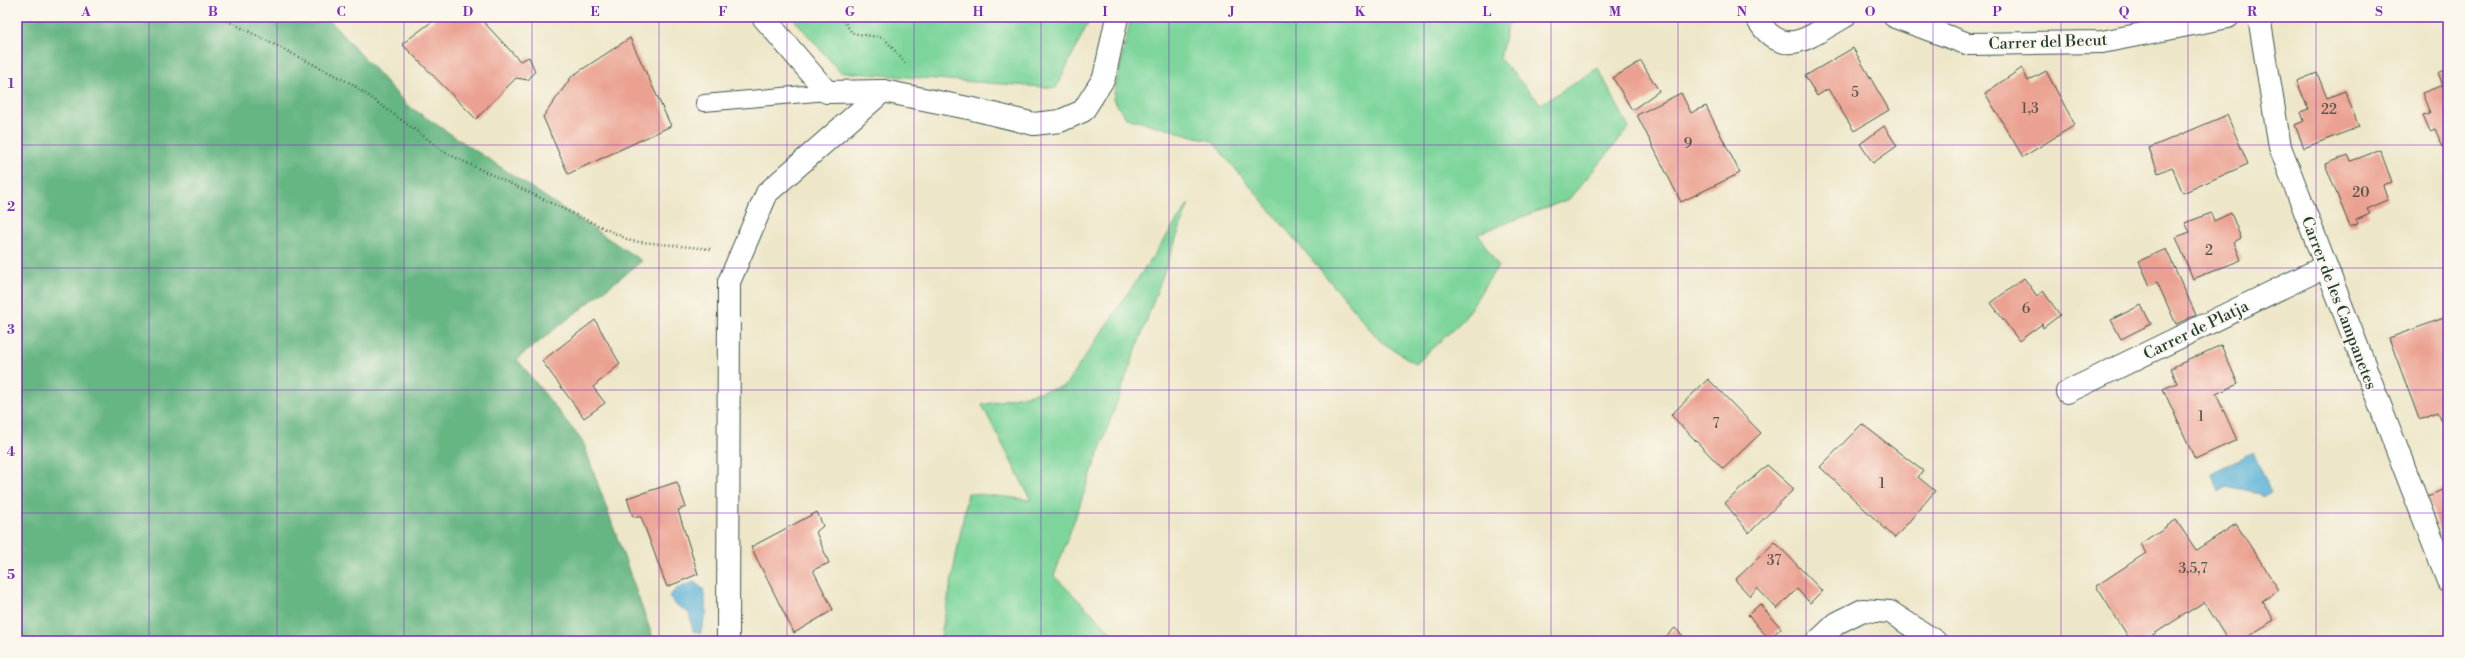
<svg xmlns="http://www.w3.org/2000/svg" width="2465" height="658" viewBox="0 0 2465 658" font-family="'Libre Bodoni',serif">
	<rect width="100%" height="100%" fill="#fbf7ec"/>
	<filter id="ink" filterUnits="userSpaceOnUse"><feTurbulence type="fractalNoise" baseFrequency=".025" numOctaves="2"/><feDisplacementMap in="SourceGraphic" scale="8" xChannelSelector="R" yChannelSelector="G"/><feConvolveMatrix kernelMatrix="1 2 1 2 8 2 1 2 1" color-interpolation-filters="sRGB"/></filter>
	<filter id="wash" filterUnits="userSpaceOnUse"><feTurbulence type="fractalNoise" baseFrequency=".012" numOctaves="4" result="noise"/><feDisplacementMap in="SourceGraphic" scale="16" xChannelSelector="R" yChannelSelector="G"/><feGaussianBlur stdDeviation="0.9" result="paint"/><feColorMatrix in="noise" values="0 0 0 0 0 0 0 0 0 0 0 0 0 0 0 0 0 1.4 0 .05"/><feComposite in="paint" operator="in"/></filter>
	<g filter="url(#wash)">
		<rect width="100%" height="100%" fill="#ede6c8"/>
		<g fill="#7dd59b" stroke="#4e8968">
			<path d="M792,17H1091L1056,88L840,72Z"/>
			<path d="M1131,17H1517L1507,27L1500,59L1541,104L1598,68L1629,128L1569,199L1478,234L1498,266L1462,321L1416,364L1380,341L1212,141L1126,118L1113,99Z"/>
			<path d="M1189,203L1054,576L1120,641H940L968,493L1031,500L982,405L1065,386Z"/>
		</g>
		<path fill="#66b683" stroke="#427a5c" d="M17,17H327L407,105L642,261L517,359L583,442L654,641H17Z"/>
		<g fill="#58b1d5" stroke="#3c7784">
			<path d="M2253,452L2271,492L2262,497L2260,494L2226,487L2219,492L2211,473Z"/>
			<path d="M694,582L703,589L707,611L700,634L693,631L689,613L675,604L669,596L676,589Z"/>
		</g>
		<g id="blocks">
			<g fill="#eba191">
				<path d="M438,17H479L520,61L529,57L535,71L528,80L516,78L476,119L402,44Z"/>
				<path d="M630,38L671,126L568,174L543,117L572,76Z"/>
				<path d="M1853,48L1889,110L1854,131L1828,89L1817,96L1805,76Z"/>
				<path d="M1641,61L1659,91L1632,110L1613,78Z"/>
				<path d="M2022,68L2028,81L2046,71L2075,125L2023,157L1985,93Z"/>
				<path d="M2448,69V145L2443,147L2435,129L2430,131L2423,115L2430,113L2422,93L2443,85L2438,73Z"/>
				<path d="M2317,73L2327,98L2345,91L2359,127L2304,148L2295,125L2304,121L2301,112L2308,109L2297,81Z"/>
				<path d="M1681,93L1691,113L1706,106L1740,173L1681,202L1637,115Z"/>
				<path d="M2227,115L2248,164L2183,193L2172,167L2158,173L2149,148Z"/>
				<path d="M1884,126L1897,146L1873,163L1860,144Z"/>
				<path d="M2380,150L2392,182L2383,185L2388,200L2367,209L2370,214L2356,220L2358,224L2350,227L2325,164L2348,155L2351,161Z"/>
				<path d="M2211,213L2214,221L2231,213L2241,238L2234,242L2241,260L2193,279L2176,237L2190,232L2185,223Z"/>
				<path d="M2166,249L2196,315L2176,324L2157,282L2150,286L2139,261Z"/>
				<path d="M2024,278L2037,296L2043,291L2060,315L2043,328L2042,324L2019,341L1991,303Z"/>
				<path d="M2141,305L2151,324L2121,339L2111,320Z"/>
				<path d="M2444,318L2448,328V438L2438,412L2419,419L2389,338Z"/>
				<path d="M595,320L620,364L593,387L605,403L584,418L542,361Z"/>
				<path d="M2221,345L2238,384L2216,394L2237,440L2195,459L2163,389L2177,383L2171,368Z"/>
				<path d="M1708,379L1761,433L1723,469L1671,415Z"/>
				<path d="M1862,424L1923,471L1918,477L1935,491L1895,538L1820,467Z"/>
				<path d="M1767,465L1794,489L1749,533L1725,503Z"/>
				<path d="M677,482L686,507L678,510L698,574L667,587L641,517H633L627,498Z"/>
				<path d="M2448,488V550L2427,496Z"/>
				<path d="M817,512L823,526L816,532L829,563L813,570L833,610L794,633L751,547Z"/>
				<path d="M2176,520L2196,550L2236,524L2279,590L2262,601L2274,620L2241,641H2229L2204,602L2143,641H2131L2096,586L2146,553L2140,544Z"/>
				<path d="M1775,542L1822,591L1810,603L1797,589L1777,609L1757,588L1750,596L1735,580Z"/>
				<path d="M1760,604L1781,628L1769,639L1748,615Z"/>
				<path d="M1675,628L1688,641H1661Z"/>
			</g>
		</g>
	</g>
	<g filter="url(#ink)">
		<use href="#blocks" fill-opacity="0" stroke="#3e564a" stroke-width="1"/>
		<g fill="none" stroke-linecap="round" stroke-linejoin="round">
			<g stroke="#3e564a" stroke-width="18">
				<path id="lane" d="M704,103L827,92"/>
			</g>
			<g stroke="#3e564a" stroke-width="24">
				<g id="street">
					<path d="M763,17L827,92L883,91L973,109L1034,124L1060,121L1083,111L1104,78L1117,17"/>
					<path d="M1756,17C1783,63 1809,36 1844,17"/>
					<path d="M1895,17L1968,44L2102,42L2228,17"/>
					<path d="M2259,17L2280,147L2448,581"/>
					<path d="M2067,392L2324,267"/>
					<path d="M728,641L729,282L767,193L883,91"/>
					<path d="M1818,641L1837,623L1863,610L1890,612L1935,641"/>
				</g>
			</g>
			<g stroke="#3e564a" stroke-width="2.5" stroke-dasharray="1 3" stroke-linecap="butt">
				<path d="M220,17L352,84L448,154L631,241L711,249"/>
				<path d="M841,17L852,33L884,38L907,65"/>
			</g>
			<use href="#lane" stroke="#fff" stroke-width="16"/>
			<use href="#street" stroke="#fff" stroke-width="22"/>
		</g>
	</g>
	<path fill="none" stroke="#7b2cbf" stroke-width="1" stroke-opacity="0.55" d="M149,17V641M277,17V641M404,17V641M532,17V641M659,17V641M787,17V641M914,17V641M1041,17V641M1169,17V641M1296,17V641M1424,17V641M1551,17V641M1678,17V641M1806,17V641M1933,17V641M2061,17V641M2188,17V641M2316,17V641M17,145H2448M17,268H2448M17,390H2448M17,513H2448"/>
	<g text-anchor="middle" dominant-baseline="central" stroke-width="4" stroke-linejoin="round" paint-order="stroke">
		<g font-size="14" fill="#52564b">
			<text x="1855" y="93">5</text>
			<text x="2030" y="109">1,3</text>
			<text x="2329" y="110">22</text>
			<text x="1688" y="144">9</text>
			<text x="2361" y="193">20</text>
			<text x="2209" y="251">2</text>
			<text x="2026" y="309">6</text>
			<text x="2201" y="417">1</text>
			<text x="1716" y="424">7</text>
			<text x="1882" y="484">1</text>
			<text x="1774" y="561">37</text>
			<text x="2193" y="569">3,5,7</text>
		</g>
		<g font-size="16" fill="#1f3d34" stroke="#fbf7ec">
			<text transform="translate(2048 42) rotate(-2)">Carrer del Becut</text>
			<text transform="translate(2339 303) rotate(69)">Carrer de les Campanetes</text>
			<text transform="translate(2196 330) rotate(-26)">Carrer de Platja</text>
		</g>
	</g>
	<rect width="2465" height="658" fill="none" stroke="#fbf7ec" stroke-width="44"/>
	<rect x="22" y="22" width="2421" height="614" fill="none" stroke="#7b2cbf" stroke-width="1.5"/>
	<g font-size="13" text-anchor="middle" font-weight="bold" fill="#7b2cbf">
		<text x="86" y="16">A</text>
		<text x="213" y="16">B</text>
		<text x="341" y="16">C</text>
		<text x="468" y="16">D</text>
		<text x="595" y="16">E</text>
		<text x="723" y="16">F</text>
		<text x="850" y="16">G</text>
		<text x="978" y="16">H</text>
		<text x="1105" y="16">I</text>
		<text x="1232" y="16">J</text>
		<text x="1360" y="16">K</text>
		<text x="1487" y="16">L</text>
		<text x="1615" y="16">M</text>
		<text x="1742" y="16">N</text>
		<text x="1870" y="16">O</text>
		<text x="1997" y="16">P</text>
		<text x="2124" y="16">Q</text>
		<text x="2252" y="16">R</text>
		<text x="2379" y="16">S</text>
		<text x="11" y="88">1</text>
		<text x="11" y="211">2</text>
		<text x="11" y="334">3</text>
		<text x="11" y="456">4</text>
		<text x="11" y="579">5</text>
	</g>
</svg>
